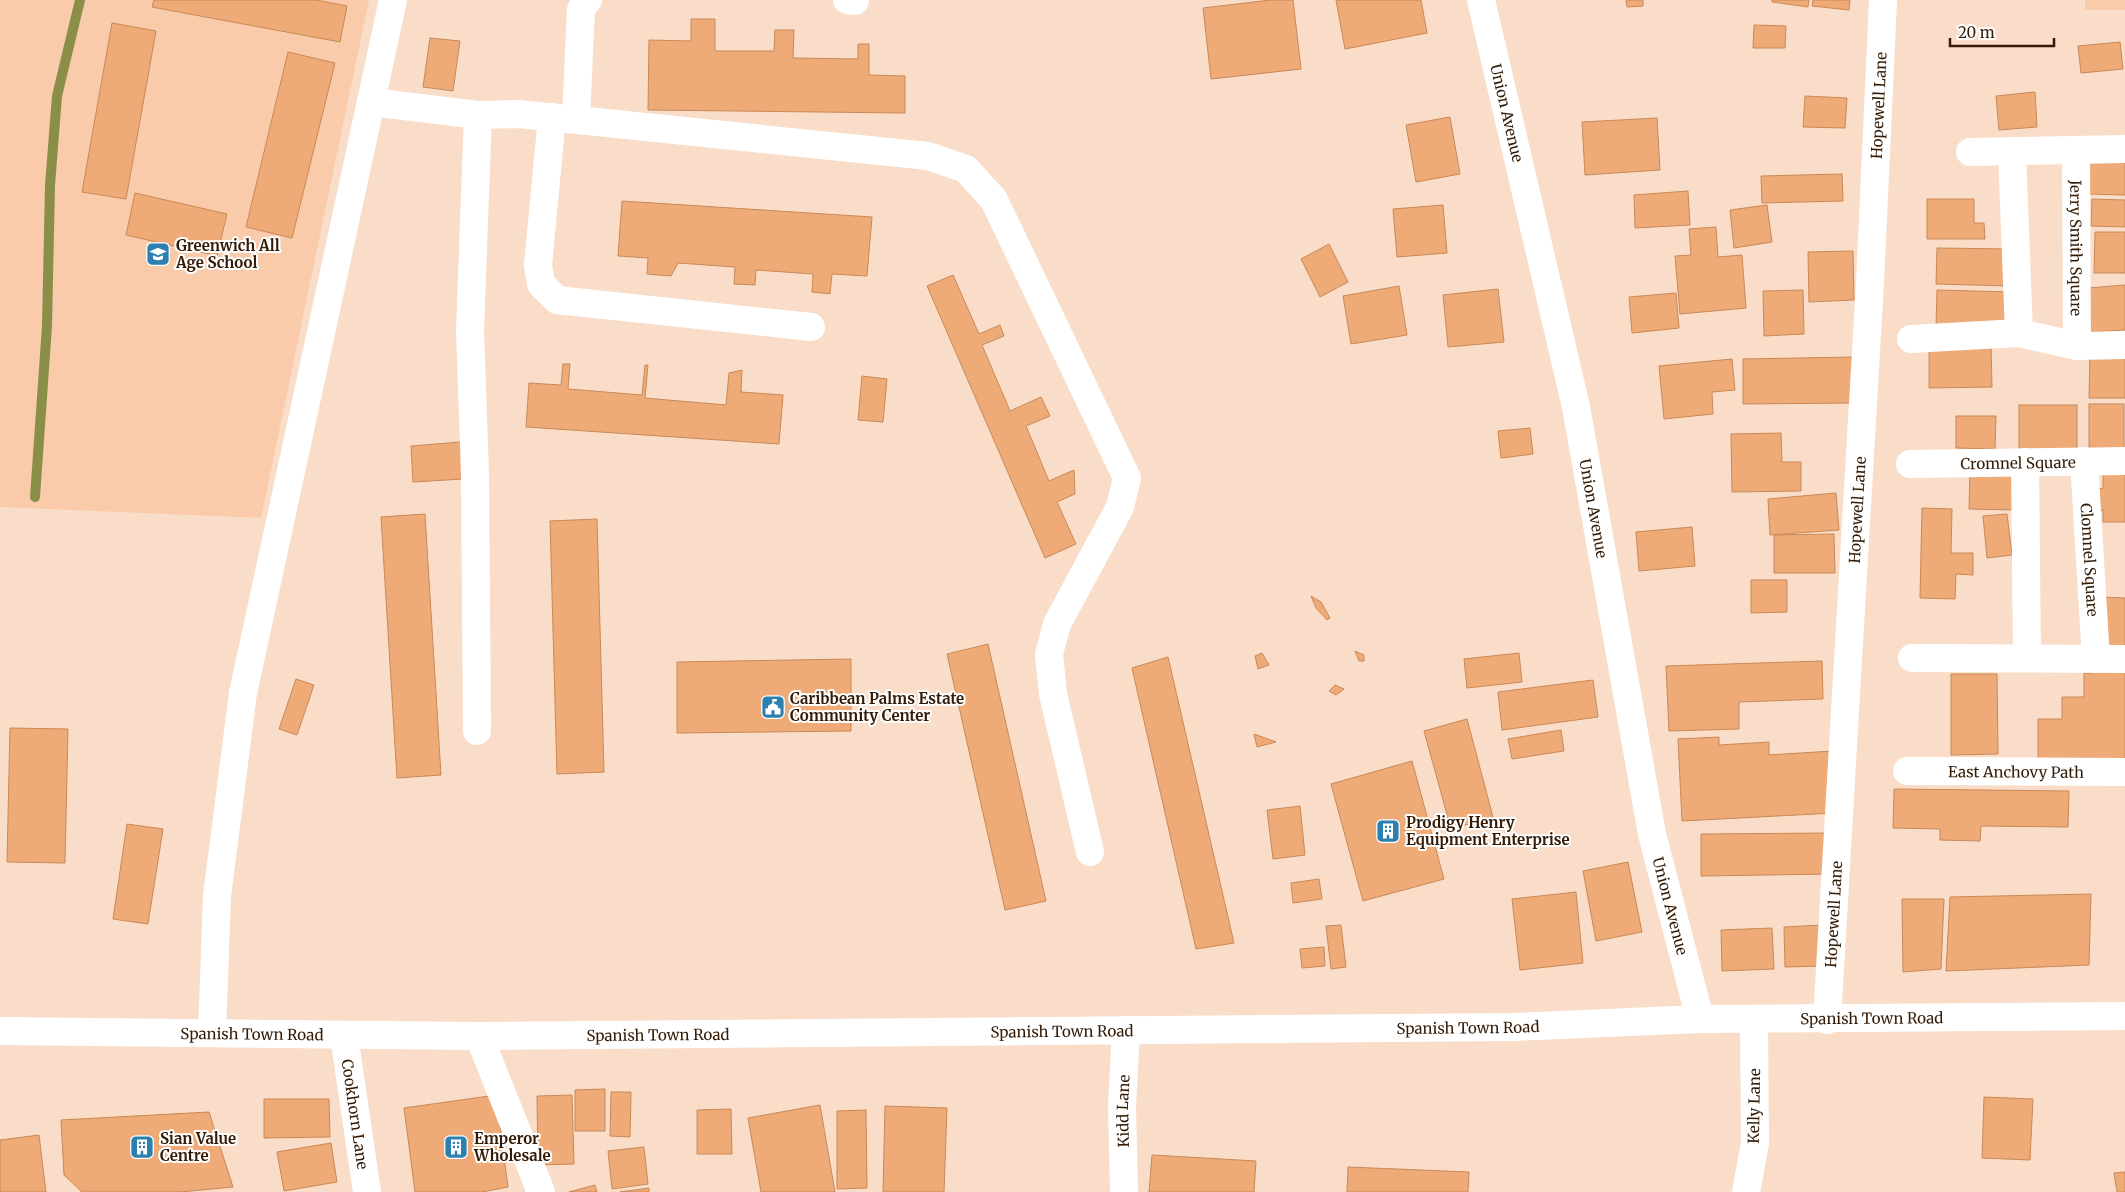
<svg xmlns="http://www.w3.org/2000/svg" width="2125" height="1192" viewBox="0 0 2125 1192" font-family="Merriweather,serif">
	<rect width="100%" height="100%" fill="#f9ddc8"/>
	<g fill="#f9cbaa">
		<path d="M0,0H369L261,518L0,507Z"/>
		<rect x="2085" y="0" width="40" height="10"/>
	</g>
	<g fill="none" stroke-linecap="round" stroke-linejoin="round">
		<path stroke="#8a8e48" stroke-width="10" d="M35,497L47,326L50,185L57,96L80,0"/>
	</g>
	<g fill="#eeab78" stroke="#c98856">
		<path d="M154,0H316L347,6L340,42L152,7Z"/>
		<path d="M1270,0H1293L1301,69L1211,79L1203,8Z"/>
		<path d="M1336,0H1421L1427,33L1345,49Z"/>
		<path d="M1626,0H1643V6L1627,7Z"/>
		<path d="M1772,0H1809L1808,7L1772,2Z"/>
		<path d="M1813,0H1850L1849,10L1812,6Z"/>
		<path d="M691,19H715V51H774L775,30H794L793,58L858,59V44H869V75L905,76V113L648,110L649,40L691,41Z"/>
		<path d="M112,23L156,31L126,199L82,192Z"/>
		<path d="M1754,25L1786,26L1785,48H1753Z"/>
		<path d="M430,38L460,41L453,91L423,87Z"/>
		<path d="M2120,42L2123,69L2081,73L2078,46Z"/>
		<path d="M288,52L335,63L292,238L246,227Z"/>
		<path d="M2035,92L2037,127L1999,130L1996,96Z"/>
		<path d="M1805,96L1847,98L1845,128L1803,127Z"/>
		<path d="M1450,117L1460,174L1416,182L1406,125Z"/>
		<path d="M1657,118L1660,170L1585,175L1582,122Z"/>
		<path d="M2087,152H2125V195L2087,194Z"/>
		<path d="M1842,174L1843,201L1762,203L1761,176Z"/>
		<path d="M1688,191L1690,225L1635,228L1634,195Z"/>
		<path d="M135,193L227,214L217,256L126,235Z"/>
		<path d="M1927,199H1974V223H1984L1985,239H1927Z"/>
		<path d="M2092,199L2125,200V227L2091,226Z"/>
		<path d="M622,201L872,217L867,276L832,274L830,294L812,292L813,274L756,270L755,285L734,284L735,267L678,263L671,276L647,274L648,258L618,256Z"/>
		<path d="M1443,205L1447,253L1397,257L1393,209Z"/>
		<path d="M1767,205L1772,242L1734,248L1730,210Z"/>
		<path d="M1716,227L1718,257L1742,255L1746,308L1680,314L1675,256L1691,255L1689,229Z"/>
		<path d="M2095,232H2125V273H2094Z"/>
		<path d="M1329,244L1348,282L1320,297L1301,259Z"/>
		<path d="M1937,248L2011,249L2009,286L1936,284Z"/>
		<path d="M1853,251L1854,300L1809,302L1808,252Z"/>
		<path d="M953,275L979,334L1000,325L1004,336L982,345L1010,411L1041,397L1050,416L1026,426L1049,481L1074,470L1075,494L1057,502L1076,544L1045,558L927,286Z"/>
		<path d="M2125,285V330L2090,332L2088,288Z"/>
		<path d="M1399,286L1407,335L1351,344L1343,296Z"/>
		<path d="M1498,289L1504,342L1448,347L1443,295Z"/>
		<path d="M1803,290L1804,334L1764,336L1763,291Z"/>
		<path d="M1937,290L2011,292L2009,329L1936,327Z"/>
		<path d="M1676,293L1679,328L1632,333L1629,297Z"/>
		<path d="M1991,344L1992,387L1929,388V346Z"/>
		<path d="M2090,352L2125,353V398H2089Z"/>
		<path d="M1853,357V403L1743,404V359Z"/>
		<path d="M1732,359L1735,390L1712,392L1713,414L1664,419L1659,366Z"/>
		<path d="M563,364H570L568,389L642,395L645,365H648L645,398L726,405L729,373L742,370L741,392L783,395L779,444L526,427L529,383L561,385Z"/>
		<path d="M862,376L887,379L883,422L858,420Z"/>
		<rect x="2089" y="404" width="35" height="44"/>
		<rect x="2019" y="405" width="58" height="45"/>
		<path d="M1956,416H1996L1995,449L1956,448Z"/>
		<path d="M1530,428L1533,454L1501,458L1498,431Z"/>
		<path d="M1781,433L1782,462H1801V491L1732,492L1731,434Z"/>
		<path d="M461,442L463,479L413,482L411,446Z"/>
		<path d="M2103,466H2125V522H2103V510L2098,511V489L2103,488Z"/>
		<path d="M1970,467L2013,468L2012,510L1969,509Z"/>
		<path d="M1836,493L1839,530L1770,535L1768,499Z"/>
		<path d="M1922,508L1952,509L1951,553H1973V575L1956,574L1955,599L1920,598Z"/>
		<path d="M425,514L441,775L397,778L381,517Z"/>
		<path d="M2007,514L2012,555L1987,558L1983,516Z"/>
		<path d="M597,519L604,772L557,774L550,521Z"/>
		<path d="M1692,527L1695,566L1639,571L1636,532Z"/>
		<path d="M1834,534L1835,573H1774V535Z"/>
		<path d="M1751,580H1787V612L1751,613Z"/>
		<path d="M1311,596L1321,602L1330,618L1327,620L1316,608Z"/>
		<path d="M2103,597L2125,598V649L2101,647Z"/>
		<path d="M988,644L1046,901L1005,910L947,654Z"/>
		<path d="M1355,651L1364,655V661H1359Z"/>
		<path d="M1262,653L1269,665L1258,669L1255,656Z"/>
		<path d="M1519,653L1522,682L1467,688L1464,659Z"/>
		<path d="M1168,657L1234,943L1196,949L1132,668Z"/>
		<path d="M851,659V731L677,733V662Z"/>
		<path d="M1822,661L1823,699L1739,702V729L1669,731L1666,666Z"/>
		<path d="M2125,672V761L2038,762V719H2062V697H2084V673Z"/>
		<path d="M1951,674H1997L1998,754L1951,755Z"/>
		<path d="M296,679L314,685L297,735L279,729Z"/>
		<path d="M1593,680L1598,717L1502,730L1498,692Z"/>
		<path d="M1335,685L1344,689L1336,695L1329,691Z"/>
		<path d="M1467,719L1493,817L1451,829L1424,731Z"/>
		<path d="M10,728L68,729L65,863L7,862Z"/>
		<path d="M1561,730L1564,751L1512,759L1508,739Z"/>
		<path d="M1254,734L1276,742L1257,747Z"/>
		<path d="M1719,737V745L1769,742V755L1832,751L1835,813L1682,821L1678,739Z"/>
		<path d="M1412,761L1444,879L1363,901L1331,784Z"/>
		<path d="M1894,789L2069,791L2068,827L1981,826L1980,841L1940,840V829L1893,828Z"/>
		<path d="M1300,806L1305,855L1273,859L1267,810Z"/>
		<path d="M127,824L163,829L148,924L113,919Z"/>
		<path d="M1831,833V874L1701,876V834Z"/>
		<path d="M1628,862L1642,932L1596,941L1583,871Z"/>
		<path d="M1319,879L1322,899L1293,903L1291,883Z"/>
		<path d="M1576,892L1583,963L1520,970L1512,899Z"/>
		<path d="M2091,894L2089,965L1946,971L1950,897Z"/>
		<path d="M1902,899H1944L1941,969L1903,972Z"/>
		<path d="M1341,925L1346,967L1331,969L1326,926Z"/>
		<path d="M1823,925L1824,966L1785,967L1784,927Z"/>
		<path d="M1772,928L1774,969L1722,971L1721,930Z"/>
		<path d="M1324,947L1325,966L1302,968L1300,949Z"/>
		<path d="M605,1089V1131H575V1090Z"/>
		<path d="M611,1092H631L630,1137L610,1136Z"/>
		<path d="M496,1095L508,1187L482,1192H415L404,1108Z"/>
		<path d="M572,1095L574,1164L538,1165L537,1096Z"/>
		<path d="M1984,1097L2033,1099L2030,1160L1982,1158Z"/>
		<path d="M264,1099H329L330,1137L264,1138Z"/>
		<path d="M820,1105L835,1192H761L748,1118Z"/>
		<path d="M885,1106L947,1108L944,1192H883Z"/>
		<path d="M731,1109L732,1154H697V1110Z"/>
		<path d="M866,1110L867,1188L837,1189V1111Z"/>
		<path d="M209,1112L233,1187L181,1192H82L64,1175L61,1120Z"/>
		<path d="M39,1135L46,1192H0V1140Z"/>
		<path d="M331,1143L337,1182L284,1191L277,1152Z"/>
		<path d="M644,1147L648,1184L612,1189L608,1151Z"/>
		<path d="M1152,1155L1256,1161L1254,1192H1149Z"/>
		<path d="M1348,1167L1469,1172L1468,1192H1347Z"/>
		<path d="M2125,1172V1192H2117L2114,1173Z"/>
		<path d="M595,1185L597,1192H569Z"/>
		<path d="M649,1188V1192H620Z"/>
	</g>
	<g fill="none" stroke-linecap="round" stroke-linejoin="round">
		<g stroke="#fff" stroke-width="28">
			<path d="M847,0L855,1"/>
			<path id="s1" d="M1481,0L1576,407L1652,834L1700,1019"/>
			<path d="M371,102L478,115L519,114L928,156L966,169L994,200L1127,478L1120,507L1057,624L1049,654L1053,694L1090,852"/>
			<path d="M552,117L538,265L541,284L557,300L811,327"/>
			<path d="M576,119L581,9L588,0"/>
			<path id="s2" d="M2076,150L2077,346"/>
			<path d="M2012,151L2019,333"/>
			<path d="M1970,152L2125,149"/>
			<path d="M1911,339L2019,333L2077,346L2125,345"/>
			<path id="s3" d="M2084,461L2096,659"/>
			<path d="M2025,462L2027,658"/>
			<path id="s4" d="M1910,464L2125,461"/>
			<path d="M1912,658L2125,659"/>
			<path d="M477,731L475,475L470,330L478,115"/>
			<path id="s5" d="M1907,771L2125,772"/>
			<path id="s6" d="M1827,1020L1870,283L1883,0"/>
			<path d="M212,1033L217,896L243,693L393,0"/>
			<path id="s7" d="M344,1036L367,1192"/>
			<path d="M479,1036L541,1192"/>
			<path id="s8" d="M1124,1192L1122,1106L1126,1030"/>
			<path d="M1746,1192L1755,1143L1754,1020"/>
		</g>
		<path stroke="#fff" stroke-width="28" id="s9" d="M0,1031L479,1036L1513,1027L1700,1019L2125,1016"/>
	</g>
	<defs>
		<g id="school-square" transform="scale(1.25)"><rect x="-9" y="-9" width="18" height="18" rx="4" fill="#2b80af" stroke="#fff"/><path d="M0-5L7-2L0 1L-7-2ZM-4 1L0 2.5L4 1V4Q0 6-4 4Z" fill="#fff"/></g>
		<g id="civic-square" transform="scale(1.25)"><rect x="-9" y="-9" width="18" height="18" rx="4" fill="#2b80af" stroke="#fff"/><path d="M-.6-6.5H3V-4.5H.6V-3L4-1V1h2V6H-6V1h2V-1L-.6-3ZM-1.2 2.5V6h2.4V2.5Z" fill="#fff"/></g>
		<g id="building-square" transform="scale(1.25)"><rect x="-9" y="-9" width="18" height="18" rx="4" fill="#2b80af" stroke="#fff"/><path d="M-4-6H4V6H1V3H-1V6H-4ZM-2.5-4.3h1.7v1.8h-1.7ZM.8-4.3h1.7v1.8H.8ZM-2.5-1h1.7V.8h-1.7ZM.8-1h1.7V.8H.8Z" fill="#fff"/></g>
	</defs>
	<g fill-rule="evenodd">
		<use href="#school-square" x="158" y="254"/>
		<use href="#civic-square" x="773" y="707"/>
		<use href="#building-square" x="1388" y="831"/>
		<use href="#building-square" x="142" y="1147"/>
		<use href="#building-square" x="456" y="1147"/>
	</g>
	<g text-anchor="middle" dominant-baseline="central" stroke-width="4" stroke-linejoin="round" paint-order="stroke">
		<g font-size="15" fill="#341b06" stroke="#fff">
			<text stroke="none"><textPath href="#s6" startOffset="916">Hopewell Lane</textPath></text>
			<text stroke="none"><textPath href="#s1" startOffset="116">Union Avenue</textPath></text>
			<text stroke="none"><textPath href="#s2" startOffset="98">Jerry Smith Square</textPath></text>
			<text stroke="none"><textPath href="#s4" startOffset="108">Cromnel Square</textPath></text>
			<text stroke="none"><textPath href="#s1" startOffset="521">Union Avenue</textPath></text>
			<text stroke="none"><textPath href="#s6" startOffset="511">Hopewell Lane</textPath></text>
			<text stroke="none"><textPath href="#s3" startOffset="99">Clomnel Square</textPath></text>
			<text stroke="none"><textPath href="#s5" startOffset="109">East Anchovy Path</textPath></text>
			<text stroke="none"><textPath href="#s1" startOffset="926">Union Avenue</textPath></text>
			<text stroke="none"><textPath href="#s6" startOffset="106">Hopewell Lane</textPath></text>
			<text stroke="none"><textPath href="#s9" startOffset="1872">Spanish Town Road</textPath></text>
			<text stroke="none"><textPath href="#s9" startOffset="1468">Spanish Town Road</textPath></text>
			<text stroke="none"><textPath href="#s9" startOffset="1062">Spanish Town Road</textPath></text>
			<text stroke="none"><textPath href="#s9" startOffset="252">Spanish Town Road</textPath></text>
			<text stroke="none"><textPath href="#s9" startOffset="658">Spanish Town Road</textPath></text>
			<text transform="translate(1754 1106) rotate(-89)">Kelly Lane</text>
			<text stroke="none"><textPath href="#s8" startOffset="81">Kidd Lane</textPath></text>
			<text stroke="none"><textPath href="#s7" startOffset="79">Cookhorn Lane</textPath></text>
		</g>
		<g font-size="15" font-weight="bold" fill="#341b06" stroke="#fff" text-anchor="start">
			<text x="176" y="245">Greenwich All<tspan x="176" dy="17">Age School</tspan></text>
			<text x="790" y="698">Caribbean Palms Estate<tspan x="790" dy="17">Community Center</tspan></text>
			<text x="1406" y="822">Prodigy Henry<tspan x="1406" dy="17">Equipment Enterprise</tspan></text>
			<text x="160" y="1138">Sian Value<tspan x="160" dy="17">Centre</tspan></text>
			<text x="474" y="1138">Emperor<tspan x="474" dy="17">Wholesale</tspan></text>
		</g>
	</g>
	<path d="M1950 38v8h104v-8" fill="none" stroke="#341b06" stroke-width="2.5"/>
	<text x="1958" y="38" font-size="15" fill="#341b06" stroke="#ffffff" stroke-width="4" paint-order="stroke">20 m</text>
</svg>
